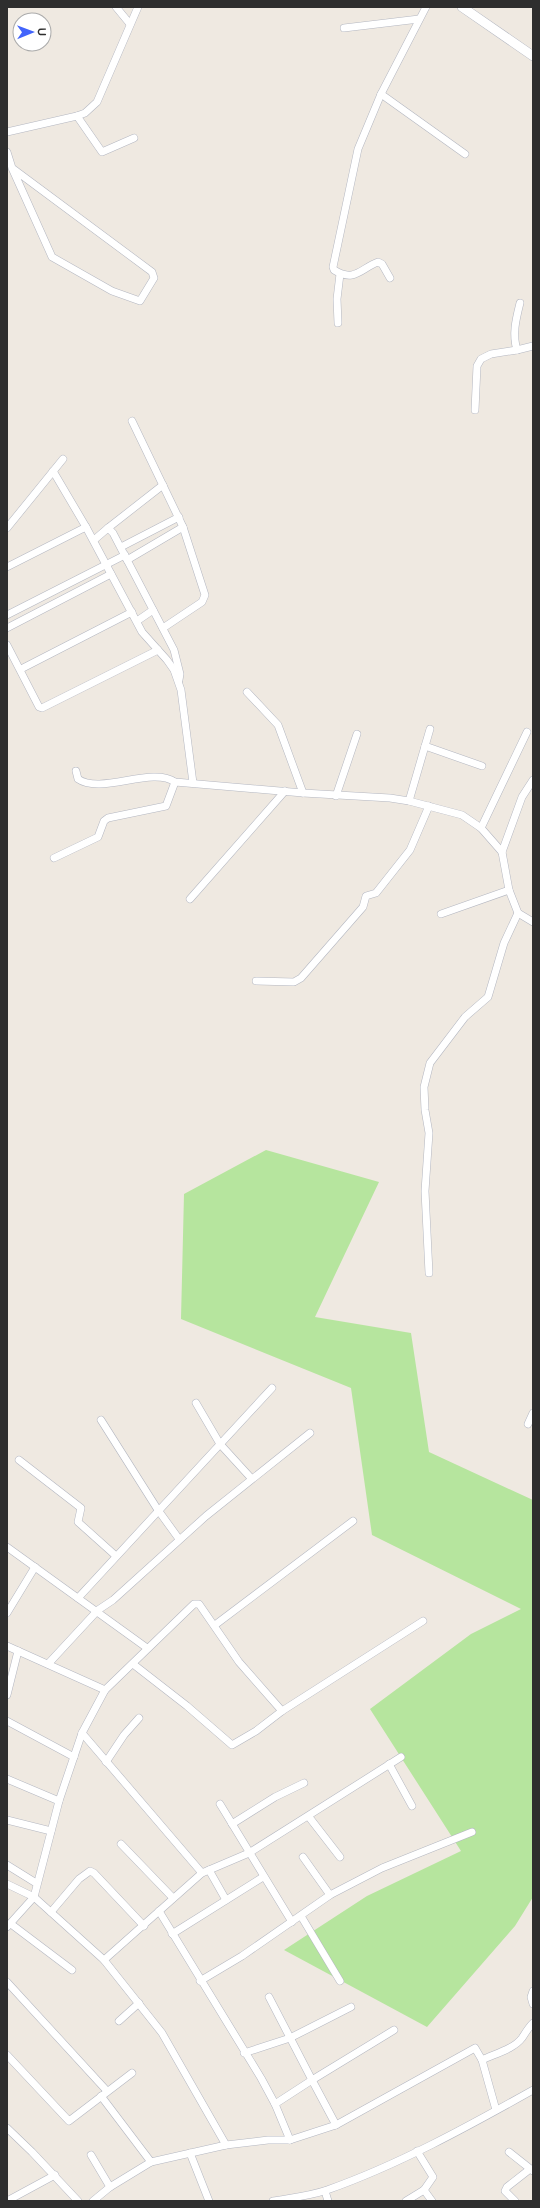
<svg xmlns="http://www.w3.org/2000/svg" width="540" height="2208" viewBox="0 0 540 2208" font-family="'Varela Round',sans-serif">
	<rect width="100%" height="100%" fill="#efe9e1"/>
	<path fill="#b6e59e" d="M266,1150L379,1182L315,1317L411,1333L429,1452L533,1500V1897L515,1926L427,2027L284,1950L367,1896L461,1851L370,1709L471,1634L521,1609L372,1535L351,1388L181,1319L184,1194Z"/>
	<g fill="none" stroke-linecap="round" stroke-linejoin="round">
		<g stroke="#b4b7c1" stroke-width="8">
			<g id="minor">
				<path d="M116,7L130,24"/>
				<path d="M344,28L419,19"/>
				<path d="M381,94L465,154"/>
				<path d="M77,116L102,152L134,138"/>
				<path d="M7,132L77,116L85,113L97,102L138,7"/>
				<path d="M7,152L12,168L52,257L112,291L140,301L154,278L152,272L12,168"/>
				<path d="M390,278L382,264L378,262C361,268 355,283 334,270L333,267L358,149L381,94L426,7"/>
				<path d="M520,303C516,319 512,334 517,350L533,346"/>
				<path d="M338,323L337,299L340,274"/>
				<path d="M475,410L477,366L481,359L491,354L517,350"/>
				<path d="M132,421L183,527L205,595L202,602L163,628"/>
				<path d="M53,471L86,527"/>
				<path d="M7,528L63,459"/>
				<path d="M108,528L163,485"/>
				<path d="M94,540L108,528L113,533L174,650L180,674L179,680"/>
				<path d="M121,547L179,517"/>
				<path d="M127,560L183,527"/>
				<path d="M7,567L86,527L142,632L167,660L174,670L181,690L193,783"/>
				<path d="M7,615L125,555"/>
				<path d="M137,621L153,610"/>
				<path d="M7,628L111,574"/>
				<path d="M7,645L39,707L42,708L158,650"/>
				<path d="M21,669L132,612"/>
				<path d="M247,692L278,725L303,793"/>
				<path d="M425,746L482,766"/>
				<path d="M76,771L78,779C101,795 152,766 175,782L303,793L390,798L409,801L462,815L481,828L502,852L509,890L518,913L533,922"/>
				<path d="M336,796L357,734"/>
				<path d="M409,801L430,729"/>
				<path d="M481,828L527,732"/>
				<path d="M502,852L522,797L533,780"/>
				<path d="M54,858L98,837L104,821L108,818L166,806L175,782"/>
				<path d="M190,899L285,791"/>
				<path d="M441,914L509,890"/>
				<path d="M256,981L294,982L301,978L363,907L366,896L376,893L410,850L429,806"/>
				<path d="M429,1273L425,1191L429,1133L425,1110L424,1087L430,1063L465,1017L488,997L504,943L518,913"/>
				<path d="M196,1403L220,1444L251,1478"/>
				<path d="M101,1420L158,1510L179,1539"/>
				<path d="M528,1424L533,1413"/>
				<path d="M19,1460L81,1508L78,1522L116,1556"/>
				<path d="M7,1547L147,1648"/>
				<path d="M78,1598L272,1388"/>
				<path d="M7,1613L35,1567"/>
				<path d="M215,1625L353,1521"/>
				<path d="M7,1646L105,1690"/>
				<path d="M48,1664L98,1610L113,1600L206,1516L310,1433"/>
				<path d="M133,1664L187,1706L232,1745L256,1731L282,1711L423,1621"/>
				<path d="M7,1695L18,1651"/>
				<path d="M7,1721L74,1757"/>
				<path d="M82,1733L202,1873L104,1960"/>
				<path d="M106,1762L124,1735L139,1718"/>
				<path d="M389,1764L412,1806"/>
				<path d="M7,1779L59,1801"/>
				<path d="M220,1804L292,1922"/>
				<path d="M309,1817L340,1857"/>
				<path d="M7,1820L51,1831"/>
				<path d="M232,1824L275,1797L304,1783"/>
				<path d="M121,1844L173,1898"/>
				<path d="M303,1857L330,1895"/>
				<path d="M7,1865L36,1883"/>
				<path d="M209,1870L226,1900"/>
				<path d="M202,1873L249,1853L401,1757"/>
				<path d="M7,1884L34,1897L104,1960L162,2033L226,2145"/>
				<path d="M159,1911L261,2078L275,2104L290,2140"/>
				<path d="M51,1912L79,1879L90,1871L94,1873L144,1926"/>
				<path d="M301,1916L340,1981"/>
				<path d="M11,1924L72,1970"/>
				<path d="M7,1927L34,1897L59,1801L82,1733L105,1690L194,1604H199L239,1662L282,1711"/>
				<path d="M172,1934L263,1877"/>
				<path d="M200,1981L242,1956L330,1895L382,1868L472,1832"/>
				<path d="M7,1982L107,2091"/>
				<path d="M533,1991L531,1997L533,2004"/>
				<path d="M269,1997L312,2080L394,2030"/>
				<path d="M119,2021L139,2003"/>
				<path d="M244,2053L290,2038L351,2007"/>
				<path d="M7,2055L69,2121L132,2073"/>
				<path d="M482,2060C494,2054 514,2049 522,2038C526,2032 528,2028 533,2023"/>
				<path d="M101,2096L151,2162"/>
				<path d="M275,2104L312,2080L336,2125"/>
				<path d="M7,2128L32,2152L78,2201"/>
				<path d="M509,2152L533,2171"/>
				<path d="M190,2153L209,2201"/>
				<path d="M91,2155L110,2187"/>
				<path d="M424,2190L432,2201"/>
				<path d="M325,2191L328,2201"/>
				<path d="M7,2201L55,2175"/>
				<path d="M93,2201L110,2187L151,2162L226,2145L268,2140H290L336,2125L475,2048L482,2060L496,2110"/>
				<path d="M273,2201C290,2198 310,2196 327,2190C398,2165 467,2127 533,2090"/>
				<path d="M406,2201L424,2190L433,2177L417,2151"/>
				<path d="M515,2201L505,2191L507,2187L530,2169"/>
			</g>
		</g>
		<g stroke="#b4b7c1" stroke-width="10">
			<path id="tertiary" d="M462,7L533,56"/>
		</g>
		<use href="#minor" stroke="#fff" stroke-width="7"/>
		<use href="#tertiary" stroke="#fff" stroke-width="9"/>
	</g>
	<rect width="540" height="2208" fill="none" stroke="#2e2e2e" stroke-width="16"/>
	<g transform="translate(32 32) rotate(89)"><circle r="19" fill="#ffffff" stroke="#ababab"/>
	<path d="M0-3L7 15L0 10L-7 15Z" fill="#4264fb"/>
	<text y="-6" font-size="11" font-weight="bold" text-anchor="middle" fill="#2e2e2e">U</text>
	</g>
</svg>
